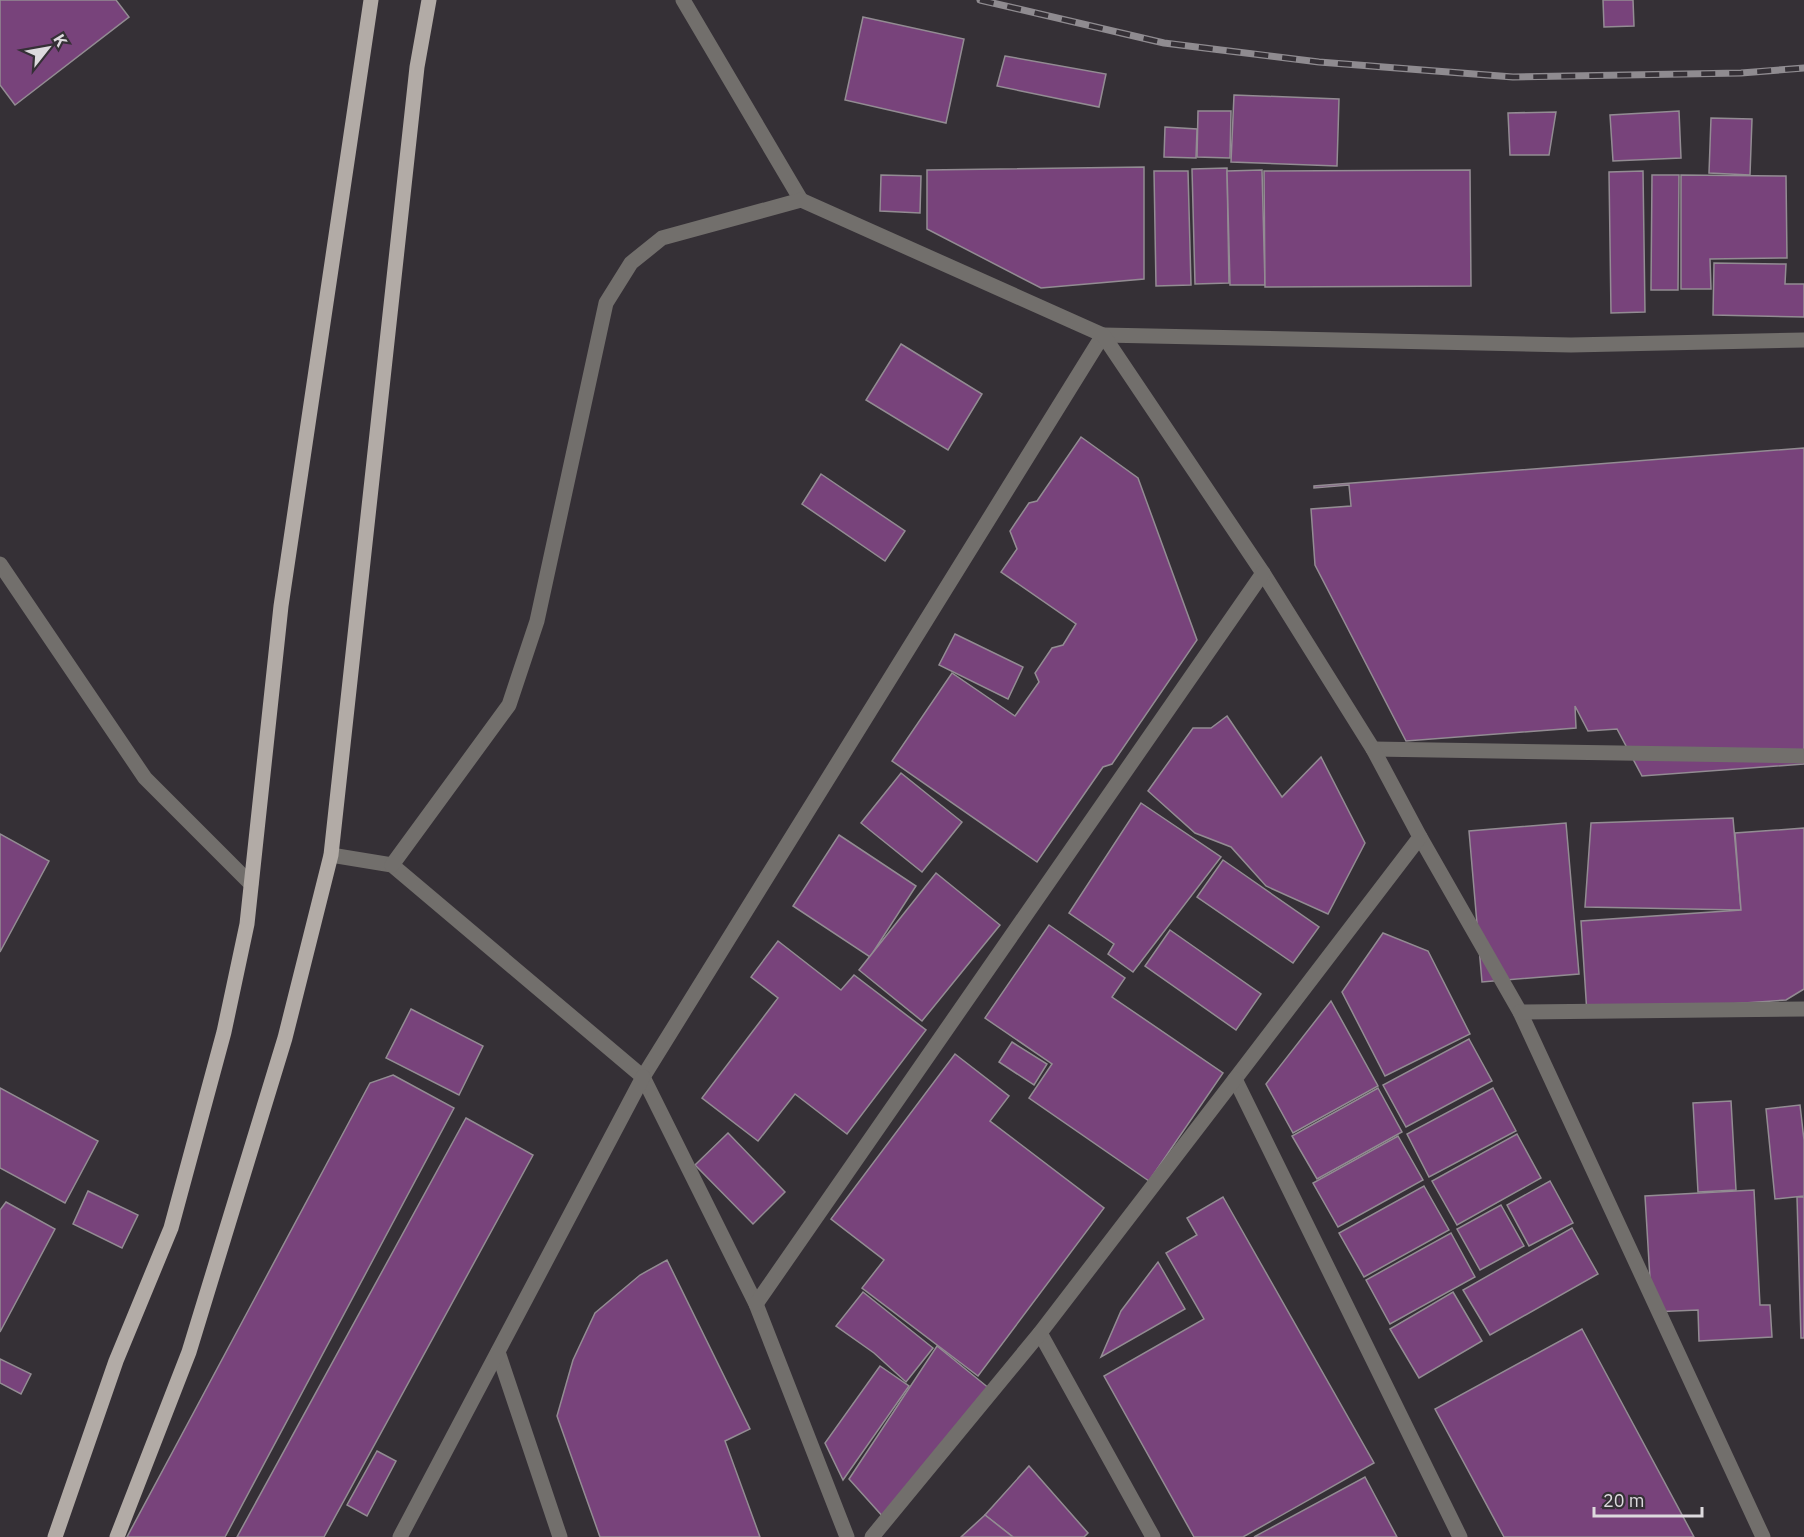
<svg xmlns="http://www.w3.org/2000/svg" width="1804" height="1537" viewBox="0 0 1804 1537" font-family="'IBM Plex Sans',sans-serif">
	<rect width="100%" height="100%" fill="#353036"/>
	<g fill="#78437b" stroke="#938c93" stroke-width="1.5">
		<path d="M0,0H116L129,17L15,105L0,85Z"/>
		<path d="M1603,0H1633L1634,26L1604,27Z"/>
		<path d="M863,17L964,39L946,123L845,100Z"/>
		<path d="M1005,56L1106,74L1099,107L997,86Z"/>
		<path d="M1234,95L1339,99L1337,166L1231,162Z"/>
		<path d="M1198,111H1231L1230,158L1197,157Z"/>
		<path d="M1679,111L1681,158L1613,161L1610,115Z"/>
		<path d="M1556,112L1549,155H1510L1508,113Z"/>
		<path d="M1711,118L1752,119L1750,175L1709,173Z"/>
		<path d="M1165,127L1197,129L1196,158L1164,157Z"/>
		<path d="M1144,167V279L1041,288L927,229V170Z"/>
		<path d="M1227,168L1229,283L1195,284L1192,169Z"/>
		<path d="M1262,170L1265,285H1230L1227,171Z"/>
		<path d="M1470,170L1471,286L1265,287L1264,171Z"/>
		<path d="M1154,171H1188L1191,285L1156,286Z"/>
		<path d="M1643,171L1645,312L1611,313L1609,172Z"/>
		<path d="M881,175L921,176L920,213L880,211Z"/>
		<path d="M1652,175H1679L1678,290H1651Z"/>
		<path d="M1681,175L1786,176L1787,258L1710,259L1711,289H1681Z"/>
		<path d="M1714,263L1786,264L1785,284H1804V317L1713,315Z"/>
		<path d="M901,344L982,394L948,450L866,400Z"/>
		<path d="M1081,437L1138,478L1197,640L1112,764L1103,767L1037,862L892,761L952,673L1015,716L1039,682L1035,673L1052,648L1063,645L1076,624L1001,572L1017,549L1010,531L1029,503L1037,501Z"/>
		<path d="M1804,448V764L1642,776L1617,729L1588,731L1575,706L1576,728L1406,741L1315,565L1311,509L1351,506L1349,485L1314,488V486Z"/>
		<path d="M821,474L905,531L885,561L802,504Z"/>
		<path d="M955,634L1023,667L1008,699L939,665Z"/>
		<path d="M1227,716L1282,797L1321,757L1365,843L1328,914L1266,886L1231,847L1195,833L1148,791L1193,728H1211Z"/>
		<path d="M901,773L962,822L922,872L861,823Z"/>
		<path d="M1141,803L1221,857L1133,972L1108,954L1114,944L1069,913Z"/>
		<path d="M1733,818L1741,910L1585,907L1591,823Z"/>
		<path d="M1566,823L1579,974L1482,982L1469,831Z"/>
		<path d="M1804,828V989L1786,1000L1587,1014L1581,921L1741,910L1735,833Z"/>
		<path d="M0,834L49,861L0,952Z"/>
		<path d="M839,835L916,886L870,957L793,906Z"/>
		<path d="M1223,860L1319,927L1293,963L1197,897Z"/>
		<path d="M936,873L1000,925L922,1021L859,970Z"/>
		<path d="M1049,925L1125,978L1112,997L1223,1073L1149,1181L1029,1098L1052,1064L985,1018Z"/>
		<path d="M1170,930L1261,994L1236,1030L1145,966Z"/>
		<path d="M1383,933L1428,951L1470,1034L1385,1076L1342,992Z"/>
		<path d="M778,941L841,990L854,975L926,1030L847,1134L795,1094L758,1141L702,1098L778,998L751,977Z"/>
		<path d="M1331,1001L1378,1086L1293,1133L1266,1084Z"/>
		<path d="M411,1009L483,1046L459,1095L386,1058Z"/>
		<path d="M1469,1039L1492,1081L1406,1127L1383,1085Z"/>
		<path d="M1012,1042L1047,1064L1034,1085L999,1062Z"/>
		<path d="M955,1054L1009,1096L990,1121L1104,1208L978,1376L862,1288L884,1260L831,1219Z"/>
		<path d="M393,1075L454,1108L225,1537H127L370,1083Z"/>
		<path d="M0,1088L98,1141L65,1203L0,1168Z"/>
		<path d="M1378,1088L1402,1132L1317,1179L1292,1136Z"/>
		<path d="M1493,1088L1516,1131L1429,1177L1407,1134Z"/>
		<path d="M1731,1101L1736,1190L1698,1192L1693,1103Z"/>
		<path d="M1800,1105L1804,1140V1196L1775,1199L1766,1109Z"/>
		<path d="M466,1118L533,1155L324,1537H237Z"/>
		<path d="M728,1133L785,1192L753,1224L695,1165Z"/>
		<path d="M1517,1134L1541,1178L1457,1225L1432,1181Z"/>
		<path d="M1398,1136L1423,1180L1338,1227L1313,1183Z"/>
		<path d="M1550,1181L1573,1223L1529,1246L1507,1205Z"/>
		<path d="M1424,1186L1449,1230L1364,1277L1339,1233Z"/>
		<path d="M1754,1190L1760,1305H1770L1772,1337L1699,1341L1698,1310L1652,1312L1645,1196Z"/>
		<path d="M88,1191L138,1215L122,1248L73,1224Z"/>
		<path d="M1223,1197L1374,1463L1243,1537H1194L1104,1376L1204,1319L1166,1253L1197,1235L1187,1218Z"/>
		<path d="M1797,1197H1804V1338H1801Z"/>
		<path d="M6,1202L55,1229L0,1332V1210Z"/>
		<path d="M1501,1205L1524,1246L1480,1270L1457,1229Z"/>
		<path d="M1572,1228L1598,1274L1490,1335L1463,1290Z"/>
		<path d="M1451,1233L1475,1277L1390,1324L1366,1280Z"/>
		<path d="M667,1260L750,1429L725,1441L760,1537H600L557,1416L573,1360L595,1313L640,1275Z"/>
		<path d="M1158,1262L1185,1309L1101,1357L1121,1311Z"/>
		<path d="M863,1292L933,1348L906,1382L874,1353L836,1326Z"/>
		<path d="M1453,1292L1482,1341L1419,1378L1390,1329Z"/>
		<path d="M1582,1329L1694,1537H1504L1435,1409Z"/>
		<path d="M937,1346L990,1389L885,1519L849,1479Z"/>
		<path d="M0,1359L31,1374L21,1394L0,1383Z"/>
		<path d="M880,1366L909,1386L843,1480L825,1443Z"/>
		<path d="M377,1451L396,1461L367,1516L347,1505Z"/>
		<path d="M1029,1466L1088,1533L1084,1537H1013L985,1515Z"/>
		<path d="M1365,1477L1397,1537H1254Z"/>
		<path d="M985,1515L1013,1537H961Z"/>
	</g>
	<g fill="none" stroke-linecap="round" stroke-linejoin="round">
		<g stroke="#726f6c" stroke-width="15">
			<path d="M683,0L801,200"/>
			<path d="M0,564L145,778L251,884"/>
			<path d="M1373,749L1804,756"/>
			<path d="M1420,837L1520,1012L1763,1537"/>
			<path d="M331,855L392,865L643,1077L1103,335L1571,345L1804,340"/>
			<path d="M392,865L509,705L537,621L606,303L631,263L662,238L801,200L1103,335L1263,573L1373,749L1420,837L1235,1079L1460,1537"/>
			<path d="M1520,1012L1804,1009"/>
			<path d="M643,1077L756,1304L847,1537"/>
			<path d="M756,1304L1263,573"/>
			<path d="M1040,1333L1153,1537"/>
			<path d="M498,1352L560,1537"/>
			<path d="M400,1537L643,1077"/>
			<path d="M872,1537L1040,1333L1235,1079"/>
		</g>
		<g stroke="#b2aba6" stroke-width="15">
			<path d="M55,1537L116,1361L171,1228L224,1032L247,924L281,606L371,0"/>
			<path d="M117,1537L189,1352L285,1038L331,855L417,67L429,0"/>
		</g>
		<g stroke="#8f8b90" stroke-width="7">
			<path id="rail" d="M980,0L1164,43L1319,62L1513,77L1741,73L1804,68"/>
		</g>
		<use href="#rail" stroke="#353036" stroke-width="4.5" stroke-dasharray="14" stroke-linecap="butt"/>
	</g>
	<g transform="translate(48 48) rotate(59)" stroke="#353036" stroke-width="4.5" paint-order="stroke">
	<path d="M0-4.5L10 22L0 15L-10 22Z" fill="#dddade"/>
	<text y="-9" font-size="16" font-weight="bold" text-anchor="middle" fill="#dddade">K</text>
	</g>
	<path d="M1594 1507v9h108v-9" fill="none" stroke="#dddade" stroke-width="3"/>
	<text x="1603" y="1507" font-size="18" fill="#dddade" stroke="#353036" stroke-width="4.5" paint-order="stroke">20 m</text>
</svg>
